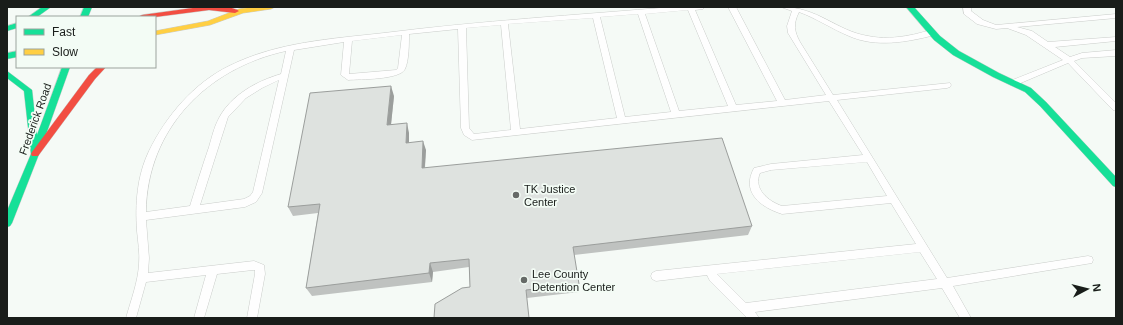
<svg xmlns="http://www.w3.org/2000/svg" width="1123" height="325" viewBox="0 0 1123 325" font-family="Arial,sans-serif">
	<rect width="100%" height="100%" fill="#f5faf6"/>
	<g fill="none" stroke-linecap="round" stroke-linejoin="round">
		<g stroke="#cacdca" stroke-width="1">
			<g id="lane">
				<path d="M673,7H704L703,9L695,10L736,105L777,101L728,7H736L785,100L826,95L788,33L787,26L792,11L781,7C819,7 836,31 868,36C882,39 896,38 911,35C918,34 927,30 935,31V35C907,42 876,48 849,36C832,29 816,18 799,12C793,24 794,31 800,42L833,95L950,83L951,85L950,87L947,88L837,100L947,278L1088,256L1092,257L1093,260L1092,263L953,286L971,318H960L942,288L755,312L759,318H747L710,281L707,275L656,281L652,279L651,276L652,273L656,271L916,244L891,203L782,214C760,207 741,192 754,168L771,164L863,155L829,101L472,140L464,135L461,128L458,29L409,34C409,43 409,61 405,69C400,80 360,79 348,80L341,75L344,42L294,50L262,193L256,202L245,207L146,220L149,258L148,273L254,261L264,265L265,274L257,318H247L255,274V270H253L217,274L204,318H194L206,275L146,282L136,318H126C131,300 138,282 139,264C140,253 138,242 137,231C135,204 137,176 149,151C166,116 194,83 229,66C277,42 331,39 384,33C480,21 577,15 673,7ZM688,10L728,106L679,111L645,14ZM638,14L671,112L625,117L600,17ZM593,18L617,118L520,129L508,24ZM501,25L511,130L474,134L469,128L466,28ZM402,35L398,68L396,70L349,74L352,41ZM286,51L281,74C257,81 231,95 219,118C214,127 212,137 209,147C202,167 196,187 190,206L146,212C147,129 207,68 286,51ZM279,80L253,192L250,196L244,199L200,205L228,117L246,98L262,88ZM867,162L887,196L782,206C768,201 753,189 760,173L771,170ZM920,252L937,279L746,303L717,274Z"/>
				<path d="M963,7H971V11L983,20L996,25L1116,14V18L1017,27L1032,31L1048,42L1116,37V41L1055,47L1070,57L1082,53L1116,50V56L1082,58L1074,61L1116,103V111L1113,110L1068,63L1016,85H1010L1009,83L1010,81L1063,60L1026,35L1007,28L996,29L977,24L964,14Z"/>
			</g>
		</g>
		<g stroke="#cacdca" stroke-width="1">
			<g id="fast">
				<path d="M42,7H51L37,17H28Z"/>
				<path d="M84,7H92L88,17H80Z"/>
				<path d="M906,7H914L940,36L959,51L999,73L1031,88L1046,102L1116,177V187L1113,186L1040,106L1025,92L993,77L953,55L934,40Z"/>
				<path d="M17,23V28L7,31V26Z"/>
				<path d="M17,51V57L7,59V53Z"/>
				<path d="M62,67H70L39,154L12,223L10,226L7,227V211L31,154L24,91L7,78V71L32,90L37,135Z"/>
			</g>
		</g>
		<g stroke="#cacdca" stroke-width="1">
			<path id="slow" d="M255,7H275L271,9L243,13L210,25L155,35V31L208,21L239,9Z"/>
		</g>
		<g stroke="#cacdca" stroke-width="1">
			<g id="jam">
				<path d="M200,7C210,7 231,5 239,11L235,13L209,10L155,17H138L142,15Z"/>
				<path d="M97,67H106L95,79L38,156H32L31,154L32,152L89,75Z"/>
			</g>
		</g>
		<use href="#lane" fill="#fefefe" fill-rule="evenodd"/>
		<use href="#fast" fill="#16e098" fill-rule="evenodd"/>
		<use href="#slow" fill="#ffcf43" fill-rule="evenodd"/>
		<use href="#jam" fill="#f24e42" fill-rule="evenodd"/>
	</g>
	<path fill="#bfc2c0" d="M394,96L391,124L409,133V143L426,150L425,168L752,226L748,235L574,255L579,284V292L527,298L470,287L469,267L433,272L432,282L312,296L306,288L318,213L293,216L288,207Z"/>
	<g fill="#9b9e9c">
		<path d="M391,86L394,96L390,134L387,125Z"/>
		<path d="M407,123L409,133V153L406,143Z"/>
		<path d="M423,141L426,150L424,177L422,168Z"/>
		<path d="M430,263L433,272L432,282L429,273Z"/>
	</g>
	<path fill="#dee2df" stroke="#9b9e9c" d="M391,86L387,125L407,123L406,143L423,141L422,168L722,138L752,226L573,247L579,284L526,290L529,318H434L435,304L462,288L470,287L469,259L430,263L429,273L306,288L320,204L288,207L310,93Z"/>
	<g fill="#666a67" stroke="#f3fcf5" stroke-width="1.5">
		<circle cx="516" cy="195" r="4"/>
		<circle cx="524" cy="280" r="4"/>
	</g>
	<g text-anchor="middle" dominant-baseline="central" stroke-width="3.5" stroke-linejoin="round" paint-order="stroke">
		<g font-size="11" fill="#191d1a" stroke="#f3fcf5">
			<text transform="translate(35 119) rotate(-70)">Frederick Road</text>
		</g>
		<g font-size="11" fill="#191d1a" stroke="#f3fcf5" text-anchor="start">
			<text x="524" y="189">TK Justice<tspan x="524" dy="13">Center</tspan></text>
			<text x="532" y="274">Lee County<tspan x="532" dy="13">Detention Center</tspan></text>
		</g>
	</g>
	<rect width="1123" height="325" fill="none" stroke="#191d1a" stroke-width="16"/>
	<rect x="16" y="16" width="140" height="52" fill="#f3fcf5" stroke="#9ca39d"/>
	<rect x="24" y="29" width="20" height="6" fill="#16e098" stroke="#9ca39d"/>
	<text x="52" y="36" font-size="12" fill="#191d1a">Fast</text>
	<rect x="24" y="49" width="20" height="6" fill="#ffcf43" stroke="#9ca39d"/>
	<text x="52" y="56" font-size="12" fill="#191d1a">Slow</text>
	<g transform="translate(1087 289) rotate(83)" stroke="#f3fcf5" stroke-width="3" paint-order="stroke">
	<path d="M0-3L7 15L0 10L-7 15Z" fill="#191d1a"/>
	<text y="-6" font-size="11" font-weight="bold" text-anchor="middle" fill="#191d1a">N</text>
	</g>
</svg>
